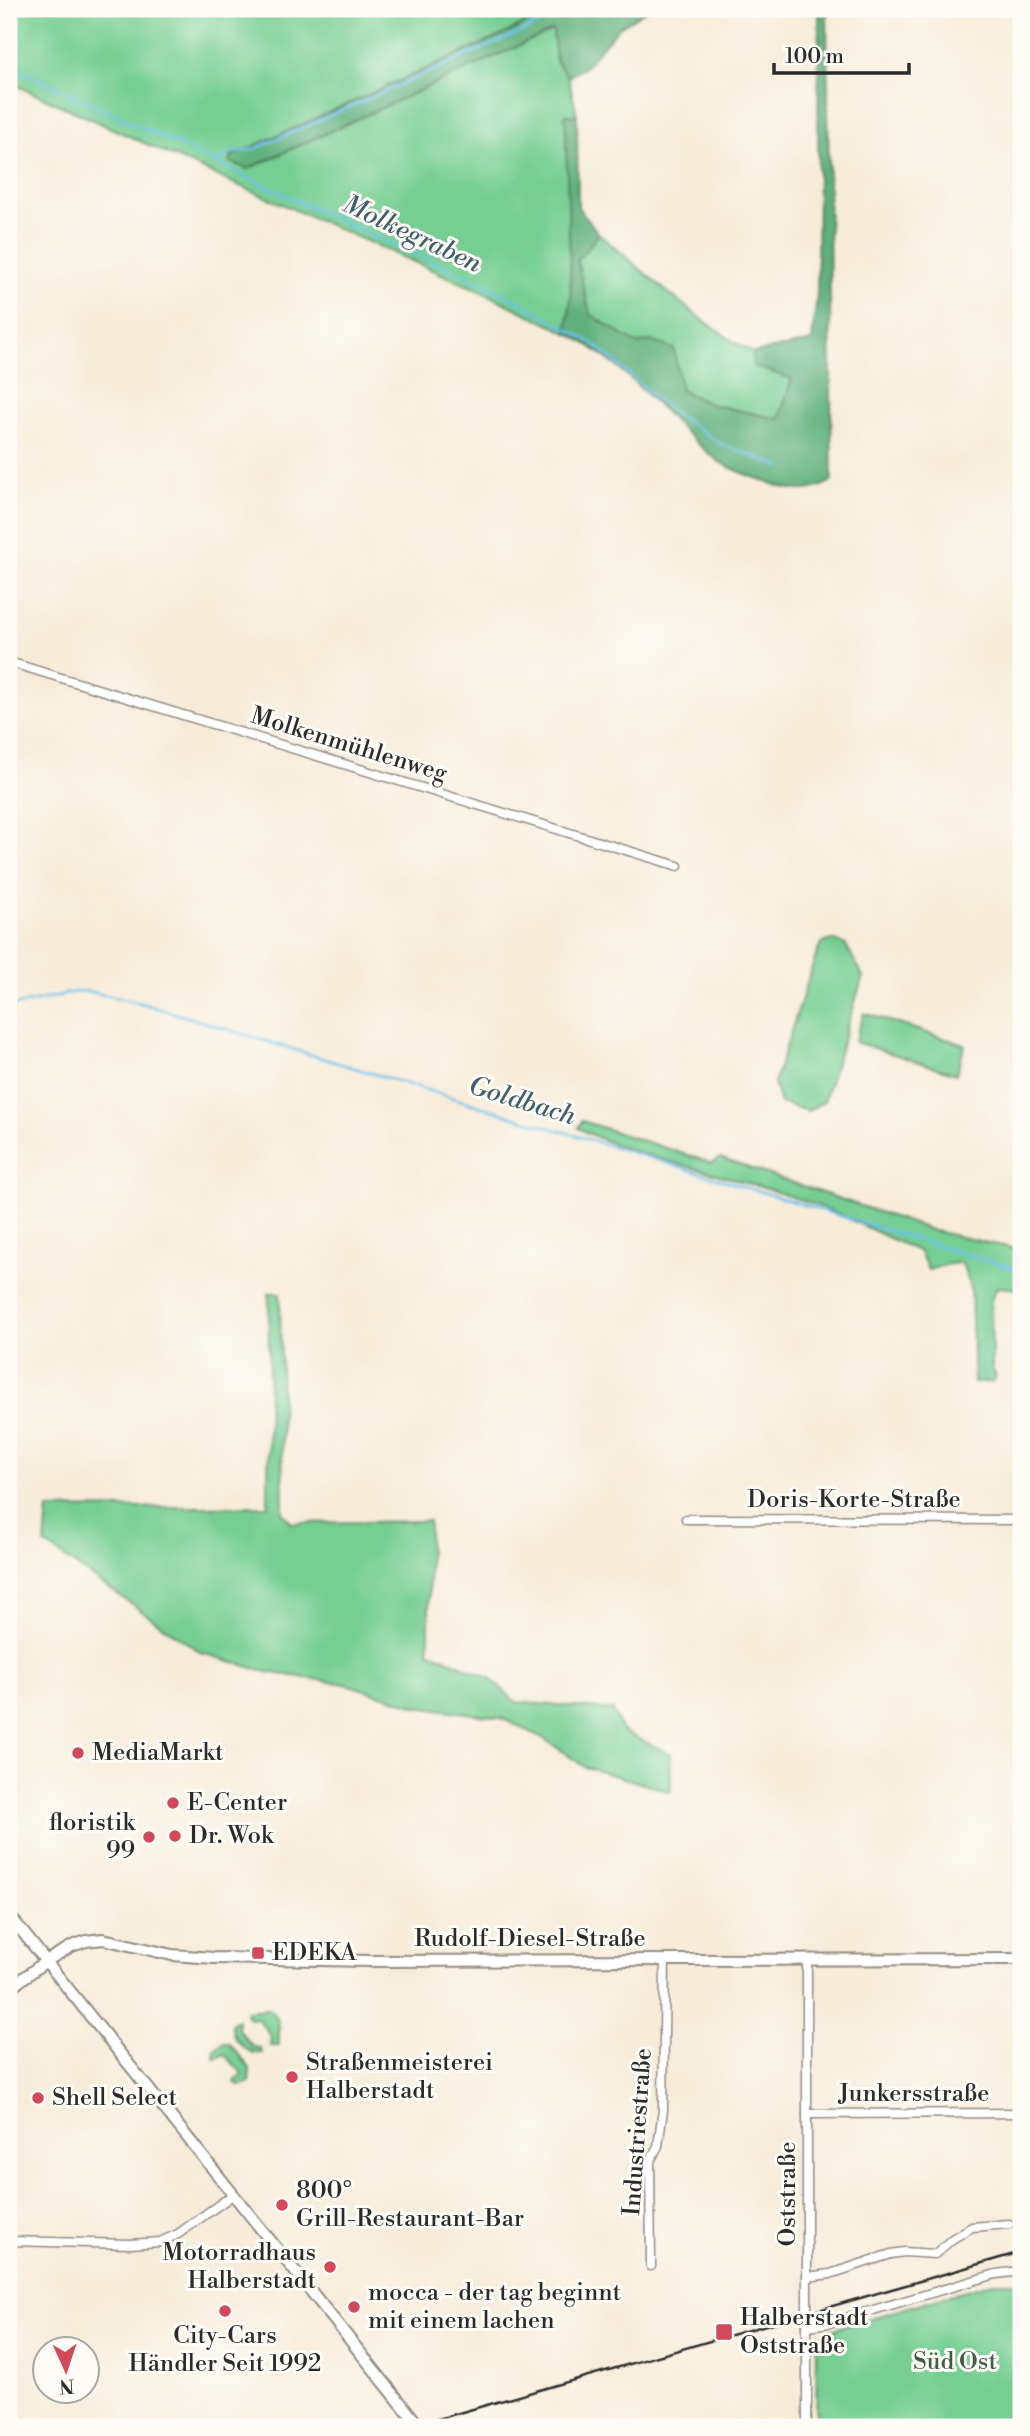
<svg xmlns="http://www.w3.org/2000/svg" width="1030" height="2436" viewBox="0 0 1030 2436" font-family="'Libre Bodoni',serif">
	<rect width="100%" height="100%" fill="#fdfcf7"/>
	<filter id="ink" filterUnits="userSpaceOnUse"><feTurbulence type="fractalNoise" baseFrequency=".0143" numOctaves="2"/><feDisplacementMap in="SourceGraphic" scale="14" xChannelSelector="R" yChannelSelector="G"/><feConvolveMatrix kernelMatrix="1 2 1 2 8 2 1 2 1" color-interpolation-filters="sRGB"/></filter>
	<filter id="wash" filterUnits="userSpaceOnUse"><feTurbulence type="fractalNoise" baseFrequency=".00686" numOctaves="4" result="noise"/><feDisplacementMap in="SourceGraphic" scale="28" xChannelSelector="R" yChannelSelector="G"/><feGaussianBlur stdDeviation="1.57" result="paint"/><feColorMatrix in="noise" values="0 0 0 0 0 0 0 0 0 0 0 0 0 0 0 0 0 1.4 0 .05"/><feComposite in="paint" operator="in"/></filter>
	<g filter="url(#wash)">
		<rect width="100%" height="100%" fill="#f7ecda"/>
		<g fill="#76ce93" stroke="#507c5f" stroke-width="2">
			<path d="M9,9H551L507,33L232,156L248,169L553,30L556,61L568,77L577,115H566L571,295L567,333L478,290L215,175L9,82Z"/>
			<path d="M599,234C648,275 697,321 753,353L754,366L792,379L779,419L709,404L681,390L651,341L637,344L590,314L577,260Z"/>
			<path d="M832,940L846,945L863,976L824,1101L808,1111L780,1103L774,1083L818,950L822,943Z"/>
			<path d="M864,1013L965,1045L956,1074L855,1042Z"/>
			<path d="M582,1121L712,1163L720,1158L934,1231L1021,1250V1289L997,1287L991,1300L992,1368L996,1377L992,1382L974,1383L971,1291L962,1263L948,1264L928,1270L920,1252C894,1241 869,1228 842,1216C814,1202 781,1194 751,1184C694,1166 631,1156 578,1128Z"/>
			<path d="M269,1293H280L283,1513L292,1523L429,1521V1651L490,1678L516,1702L613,1710L622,1731L671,1754V1792L585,1767L543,1738L501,1718L416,1706L346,1684L267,1672L202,1653L45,1544L48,1509L268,1506Z"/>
			<path d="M268,2009C283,2018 278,2030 279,2046H270L271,2036L257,2018L249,2019L246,2014L247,2011Z"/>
			<path d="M238,2020V2029L253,2047L260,2048L262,2053C247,2055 230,2039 232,2023Z"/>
			<path d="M223,2043H229L250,2068L249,2082L240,2086L235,2082L242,2073L224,2054L216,2059L214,2056L215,2050Z"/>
			<path d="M993,2282H1021V2427H816L817,2337L837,2328Z"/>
		</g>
		<g fill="#60b17d" stroke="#466e54" stroke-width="2">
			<path d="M551,9H648L618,28L585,67L568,77L556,61L553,30L247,169L230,162L232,156L507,33Z"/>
			<path d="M819,9H827L832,481C820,488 805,492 791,489C778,487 726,468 717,460C665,420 627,362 567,333L571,295L565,115H577L578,207L599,234L577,260L590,314L637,344L651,341L674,349L681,390L709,404L779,419L792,379L753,366V353L812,341L817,294Z"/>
		</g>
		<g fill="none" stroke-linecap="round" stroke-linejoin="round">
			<g stroke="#6ec0ea" stroke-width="2.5">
				<path d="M9,65L368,234L469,277L528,307L593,343L667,408L721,444L781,467"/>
				<path d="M216,161L229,154L254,149L573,9"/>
				<path d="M9,1007L75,992L87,991L141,1003L1021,1271"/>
			</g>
		</g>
	</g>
	<g filter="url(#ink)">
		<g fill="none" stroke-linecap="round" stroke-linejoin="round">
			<g stroke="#918c82" stroke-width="11">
				<g id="street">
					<path d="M9,662L678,866"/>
					<path d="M686,1519L1021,1520"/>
					<path d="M807,2114L1021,2113"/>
					<path d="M9,2241L130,2244L160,2242L178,2234L234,2194"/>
					<path d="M651,2266L650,2161L658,2146L663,2110L665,1960"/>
					<path d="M807,2277L830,2274L891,2254L904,2252L935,2254L952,2239L972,2227L1009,2224"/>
					<path d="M807,2326L829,2323L996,2274L1021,2271"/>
					<path d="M807,2427V1961"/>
				</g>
			</g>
			<g stroke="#918c82" stroke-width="14">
				<g id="secondary">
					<path d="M9,1915L420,2427"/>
					<path d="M9,1989L46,1961L72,1946L86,1941L103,1939L172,1955L214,1958L370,1961L1021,1959"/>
				</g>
			</g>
			<use href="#street" stroke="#fff" stroke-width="8"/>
			<use href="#secondary" stroke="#fff" stroke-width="10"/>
			<path stroke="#2b2b2b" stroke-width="2.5" d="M410,2427L1021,2252"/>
		</g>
	</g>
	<g fill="#d1495b" stroke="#fdfcf7" stroke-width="2.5">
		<circle cx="78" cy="1753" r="7"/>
		<circle cx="173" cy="1803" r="7"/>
		<circle cx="175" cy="1836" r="7"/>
		<circle cx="149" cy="1837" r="7"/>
		<rect x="251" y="1946" width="14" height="14" rx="3.5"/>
		<circle cx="292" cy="2077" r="7"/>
		<circle cx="38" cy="2098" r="7"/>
		<circle cx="282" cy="2205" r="7"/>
		<circle cx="330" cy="2267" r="7"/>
		<circle cx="354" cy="2307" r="7"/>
		<circle cx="225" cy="2311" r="7"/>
		<rect x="715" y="2323" width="18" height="18" rx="3.5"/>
	</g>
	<g text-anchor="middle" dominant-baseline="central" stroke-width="6" stroke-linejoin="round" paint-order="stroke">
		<g font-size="24" fill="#2b2b2b" stroke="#fdfcf7">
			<text transform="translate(349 745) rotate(17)">Molkenmühlenweg</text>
			<text x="854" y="1500">Doris-Korte-Straße</text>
			<text x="530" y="1939">Rudolf-Diesel-Straße</text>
			<text x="914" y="2094">Junkersstraße</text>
			<text transform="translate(638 2132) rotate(-86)">Industriestraße</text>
			<text transform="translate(788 2194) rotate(-90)">Oststraße</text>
		</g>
		<g font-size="24" fill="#2b2b2b" stroke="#fdfcf7" text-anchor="start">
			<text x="92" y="1753">MediaMarkt</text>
			<text x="187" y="1803">E-Center</text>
			<text x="135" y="1823" text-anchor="end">floristik<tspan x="135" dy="28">99</tspan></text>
			<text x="189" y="1836">Dr. Wok</text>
			<text x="272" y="1953">EDEKA</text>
			<text x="306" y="2063">Straßenmeisterei<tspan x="306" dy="28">Halberstadt</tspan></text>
			<text x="52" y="2098">Shell Select</text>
			<text x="296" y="2191">800°<tspan x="296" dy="28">Grill-Restaurant-Bar</tspan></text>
			<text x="316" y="2253" text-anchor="end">Motorradhaus<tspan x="316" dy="28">Halberstadt</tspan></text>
			<text x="368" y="2293">mocca - der tag beginnt<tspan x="368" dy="28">mit einem lachen</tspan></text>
			<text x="740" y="2318">Halberstadt<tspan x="740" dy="28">Oststraße</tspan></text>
			<text x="225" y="2336" text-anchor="middle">City-Cars<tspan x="225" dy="28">Händler Seit 1992</tspan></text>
		</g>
		<g font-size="24" fill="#425c4a" stroke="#fdfcf7">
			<text x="955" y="2362">Süd Ost</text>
		</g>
		<g font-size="26" font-style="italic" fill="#425f6e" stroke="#fdfcf7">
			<text transform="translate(412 234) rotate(25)">Molkegraben</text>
			<text transform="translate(522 1101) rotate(17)">Goldbach</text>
		</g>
	</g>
	<rect width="1030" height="2436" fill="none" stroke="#fdfcf7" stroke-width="35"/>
	<g transform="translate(66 2370) rotate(177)"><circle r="33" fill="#fdfcf7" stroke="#a9a8a5" stroke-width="2"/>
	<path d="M0-5L12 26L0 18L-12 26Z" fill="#d1495b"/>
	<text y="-10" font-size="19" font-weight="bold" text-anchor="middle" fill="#2b2b2b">N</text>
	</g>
	<path d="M774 63v10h135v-10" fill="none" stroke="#2b2b2b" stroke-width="3.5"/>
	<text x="785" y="63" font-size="21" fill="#2b2b2b" stroke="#fdfcf7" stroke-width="5" paint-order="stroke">100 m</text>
</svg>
